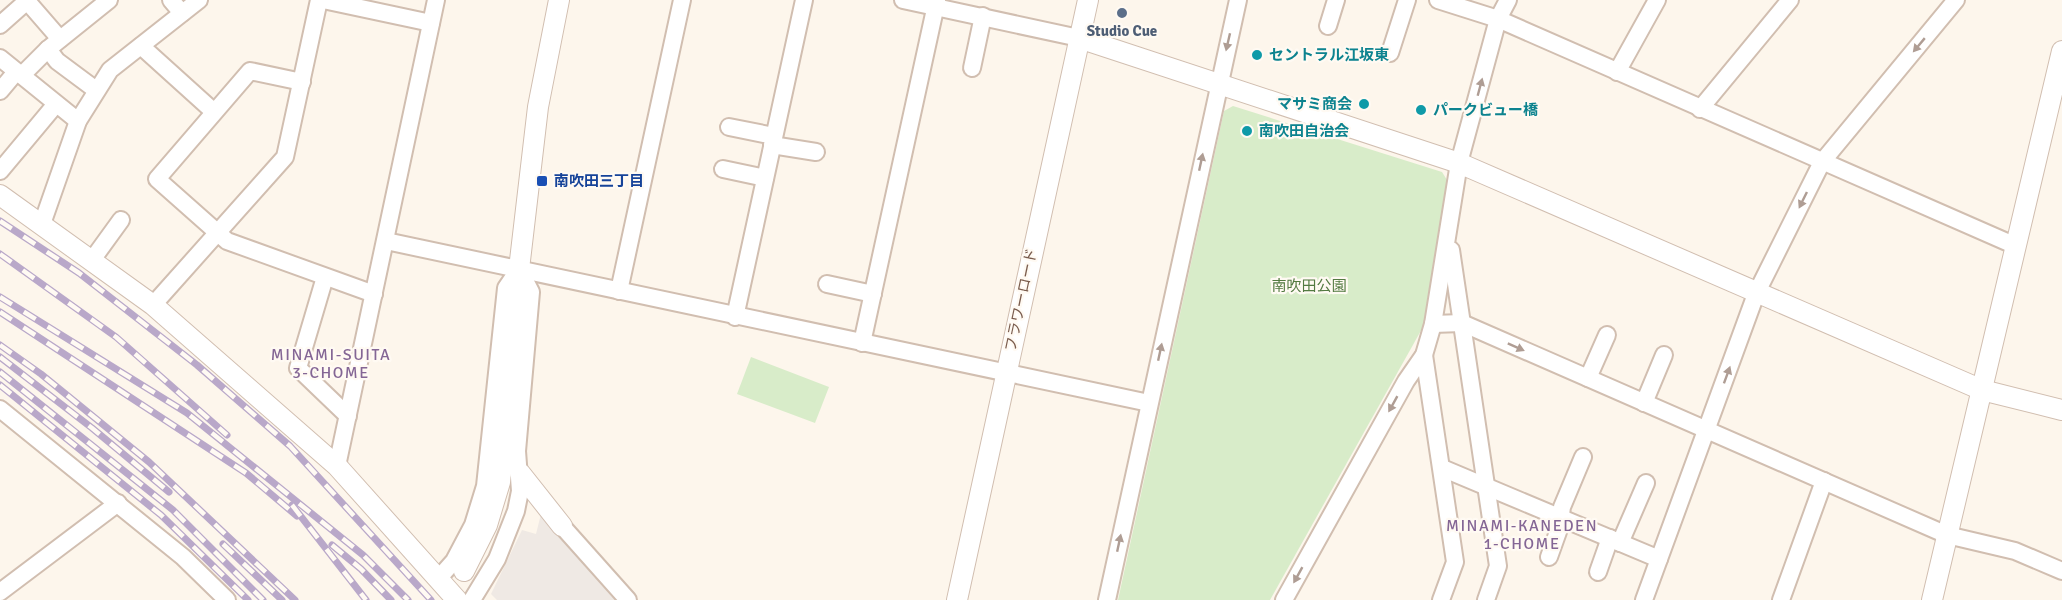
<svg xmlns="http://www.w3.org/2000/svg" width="2062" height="600" viewBox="0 0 2062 600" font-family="Signika,'Noto Sans JP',sans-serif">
	<rect width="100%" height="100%" fill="#fdf6ec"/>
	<path fill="#efe9e4" d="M542,510L618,600H497L491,594L522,530L536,534Z"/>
	<g fill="#d8ecc9">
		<path d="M1233,106L1442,172L1447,180L1423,327L1270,600H1118L1224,111Z"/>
		<path d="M751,357L829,387L815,423L737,394Z"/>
	</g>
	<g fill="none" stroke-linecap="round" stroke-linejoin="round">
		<g stroke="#d1beb0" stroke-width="20">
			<g id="minor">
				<path d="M171,0L182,13"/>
				<path d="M323,0L431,23"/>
				<path d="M903,0L1079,38"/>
				<path d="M1438,0L1498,19L2016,246"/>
				<path d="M0,25L27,1L60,39"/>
				<path d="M1328,26L1336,0"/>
				<path d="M141,46L213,111"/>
				<path d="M48,49L57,61L96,90"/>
				<path d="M1390,53L1407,0"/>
				<path d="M0,58L78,121"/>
				<path d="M972,68L983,16"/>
				<path d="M1617,72L1657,0"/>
				<path d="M22,75L48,49L109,0"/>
				<path d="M302,82L250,71L157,179L227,241L374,294"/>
				<path d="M0,91L16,72"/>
				<path d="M1700,109L1790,0"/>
				<path d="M729,127L774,136"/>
				<path d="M772,145L816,152"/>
				<path d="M723,169L765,178"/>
				<path d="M0,171L56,104"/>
				<path d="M42,224L78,121L110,70L199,0"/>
				<path d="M386,241L1149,403"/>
				<path d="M1451,250L1498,566L1486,600"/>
				<path d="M92,260L121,220"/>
				<path d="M325,277L298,368L348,416"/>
				<path d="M827,284L873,294"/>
				<path d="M619,291L682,0"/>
				<path d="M153,305L285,157L319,0"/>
				<path d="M735,317L804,0"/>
				<path d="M1433,324L1462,323L1947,535L2015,551L2062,571"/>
				<path d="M862,343L937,0"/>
				<path d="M1424,355L1455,562L1441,600"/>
				<path d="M1588,378L1607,335"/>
				<path d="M1644,403L1664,355"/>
				<path d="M0,409L183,557L227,600"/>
				<path d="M337,466L436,0"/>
				<path d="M1442,468L1659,559"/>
				<path d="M562,526L628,600"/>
				<path d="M1620,543L1646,483"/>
				<path d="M1549,557L1559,529L1562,507L1583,457"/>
				<path d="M1598,572L1610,538"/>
				<path d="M438,579L454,561L473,525L485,486L506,288L519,269"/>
				<path d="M0,592L118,503"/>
				<path d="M472,600L497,559L516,511L520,491L517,451L531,292L519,269"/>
				<path d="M1107,600L1238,0"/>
				<path d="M1284,600L1406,381L1424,355L1433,324L1459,163L1498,19L1508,0"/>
				<path d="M1644,600L1756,294L1822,162L1956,0"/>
				<path d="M1781,600L1824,481"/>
			</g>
		</g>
		<g stroke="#d1beb0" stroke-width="22">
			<g id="tertiary">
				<path d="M1079,38L1459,163L1982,390L2062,410"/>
				<path d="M0,195L153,305L337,466L457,600"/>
				<path d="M520,473L562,526"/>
				<path d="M464,571L487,525L500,482L519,269L538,107L559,0"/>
				<path d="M957,600L1088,0"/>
				<path d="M1932,600L2062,51"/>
			</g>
		</g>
		<use href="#minor" stroke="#fff" stroke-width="16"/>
		<use href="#tertiary" stroke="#fff" stroke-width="20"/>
		<g stroke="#b9a8c9" stroke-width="7">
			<g id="rail">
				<path d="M0,221L79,273L197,365L290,446L431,600"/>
				<path d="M0,254L116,337L227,435"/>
				<path d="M0,297L187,413L363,555L408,600"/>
				<path d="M0,312L246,473L297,516"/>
				<path d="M0,345L41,374L149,462L295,600"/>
				<path d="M0,357L92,428L169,492"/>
				<path d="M0,372L173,510L263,600"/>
				<path d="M0,385L161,515L248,600"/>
				<path d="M292,505L366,600"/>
				<path d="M223,544L282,600"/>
				<path d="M332,545L361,569L391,600"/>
			</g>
		</g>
		<use href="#rail" stroke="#fffaf3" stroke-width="4.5" stroke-dasharray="14" stroke-linecap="butt"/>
	</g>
	<defs><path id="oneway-solid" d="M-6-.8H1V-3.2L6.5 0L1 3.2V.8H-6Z" transform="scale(1.5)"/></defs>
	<g fill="#af9d94">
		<use href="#oneway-solid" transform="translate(1228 42) rotate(103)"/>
		<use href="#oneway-solid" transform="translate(1919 45) rotate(130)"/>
		<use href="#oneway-solid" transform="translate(1480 87) rotate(-75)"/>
		<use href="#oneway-solid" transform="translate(1201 162) rotate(-78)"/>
		<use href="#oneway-solid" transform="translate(1803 200) rotate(116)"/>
		<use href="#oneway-solid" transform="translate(1516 347) rotate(24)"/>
		<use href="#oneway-solid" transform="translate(1160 352) rotate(-78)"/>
		<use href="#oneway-solid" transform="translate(1727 375) rotate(-70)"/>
		<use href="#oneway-solid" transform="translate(1393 404) rotate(119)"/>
		<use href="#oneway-solid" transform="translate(1119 543) rotate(-78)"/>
		<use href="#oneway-solid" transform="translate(1298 575) rotate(119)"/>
	</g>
	<circle fill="#5c6f8a" stroke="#fffaf3" stroke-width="2" cx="1122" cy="13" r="6"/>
	<g fill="#0f9aa8" stroke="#fffaf3" stroke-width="2">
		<circle cx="1257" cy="55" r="6"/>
		<circle cx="1364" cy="104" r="6"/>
		<circle cx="1421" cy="110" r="6"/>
		<circle cx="1247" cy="131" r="6"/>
	</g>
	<rect fill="#1a4fb4" stroke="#fffaf3" stroke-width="2" x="536" y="175" width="12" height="12" rx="3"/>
	<g text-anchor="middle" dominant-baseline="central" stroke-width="4.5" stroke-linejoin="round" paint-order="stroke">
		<g font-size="15" font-weight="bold" fill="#4e5e75" stroke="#fffaf3">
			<text x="1122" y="31">Studio Cue</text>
		</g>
		<g font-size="15" font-weight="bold" fill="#0d838f" stroke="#fffaf3" text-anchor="start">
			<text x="1269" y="55">セントラル江坂東</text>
			<text x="1352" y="104" text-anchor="end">マサミ商会</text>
			<text x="1433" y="110">パークビュー橋</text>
			<text x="1259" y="131">南吹田自治会</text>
		</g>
		<g font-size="15" font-weight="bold" fill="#164399" stroke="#fffaf3" text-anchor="start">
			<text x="554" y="181">南吹田三丁目</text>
		</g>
		<g font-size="15" fill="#537a41" stroke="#fffaf3">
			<text x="1309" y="286">南吹田公園</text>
		</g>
		<g font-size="15" fill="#7a5c4d" stroke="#fffaf3">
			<text transform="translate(1021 300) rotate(-78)">フラワーロード</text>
		</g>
		<g font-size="16" letter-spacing="1.5" fill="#846695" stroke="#fffaf3">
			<text x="331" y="355">MINAMI-SUITA<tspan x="331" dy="18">3-CHOME</tspan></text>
			<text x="1522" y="526">MINAMI-KANEDEN<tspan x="1522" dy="18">1-CHOME</tspan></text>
		</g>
	</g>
</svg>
